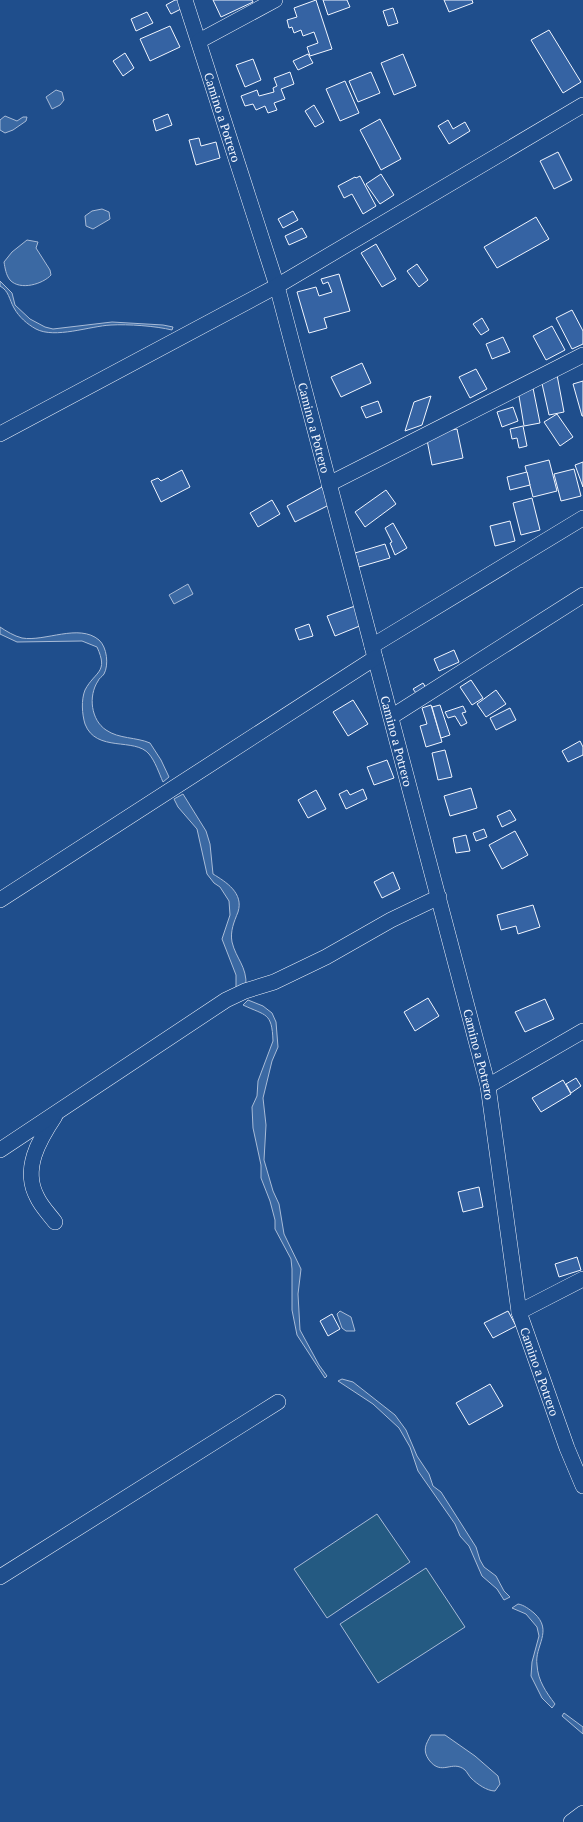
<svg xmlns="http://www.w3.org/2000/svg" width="583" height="1822" viewBox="0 0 583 1822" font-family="'PT Serif',serif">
	<rect width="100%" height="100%" fill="#1f4e8c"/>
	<g fill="#245a82" stroke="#a8bbd7">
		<path d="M377,1514L410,1562L327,1618L294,1569Z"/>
		<path d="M426,1568L465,1627L378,1683L340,1624Z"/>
	</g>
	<g fill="#3b69a3" stroke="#a8bbd7">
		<path d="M56,90L62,92L64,100L60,105L52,109L46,97Z"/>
		<path d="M5,116L17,121L23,117H27L26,121L13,130L5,133L0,130V120Z"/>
		<path d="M102,209L109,212L110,219L93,229L86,226L85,216L92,211Z"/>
		<path d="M27,240L38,242L36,248L50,270L51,275C43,284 20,291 10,280C6,275 5,268 4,262L12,252Z"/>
		<path d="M0,281L12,293L15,305L30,319L45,327L53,329L112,322L163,325L173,327L172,330C156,326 128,324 111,325C90,326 55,339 36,329C27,324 19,317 14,308C9,299 9,291 0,286Z"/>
		<path d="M188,584L193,594L174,604L169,595Z"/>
		<path d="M0,627C6,631 14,636 22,638C45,642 79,623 99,640C107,647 109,665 104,674C102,677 99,678 98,681C88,696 91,720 106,730C119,739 136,737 150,743L161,760L169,777L163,782C159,773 155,761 149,754C135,737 96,753 85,724C82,714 81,700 85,690C95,671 109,673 97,647L82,641L17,642L0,634Z"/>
		<path d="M183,794L206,831L210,844L213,874C226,882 244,893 238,912C234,922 230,931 232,942C236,959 247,966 246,986L236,989V975L222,939L230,915L229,901L220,887L214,883L207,874L197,829L178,807L174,799Z"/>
		<path d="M248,1000L263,1006L272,1013L276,1022L278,1047L272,1061L263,1098L266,1125L264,1160L273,1191L279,1204L284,1234L301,1269L298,1294L300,1330L319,1365L327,1376L325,1378L297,1335L292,1310V1269L291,1259L275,1229V1220L270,1201L261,1178V1165L253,1128L252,1107L257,1096L258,1081L273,1041C272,1012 266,1016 243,1005Z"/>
		<path d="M340,1311L351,1317L355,1331H346L342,1328L337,1314Z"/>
		<path d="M342,1379L353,1382L395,1415L406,1430L417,1456L429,1474L433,1486L441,1492L476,1547L480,1560L484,1567L496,1576L504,1591L510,1597L504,1600L497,1589L482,1576L469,1546L460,1536L455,1524L418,1471L410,1447L399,1428L373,1404L338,1381Z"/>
		<path d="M518,1604C524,1605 529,1609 534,1613C554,1631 534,1646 537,1665C538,1681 546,1692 555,1704L552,1708L542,1698L531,1676L532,1662L539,1636L537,1627L526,1614L512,1608Z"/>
		<path d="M564,1713L583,1727V1734L562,1716Z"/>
		<path d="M431,1735H445L475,1756L498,1776L500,1784L495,1791C487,1791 477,1784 471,1778C469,1776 467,1772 465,1770C452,1759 442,1777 429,1760C422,1750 426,1744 431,1735Z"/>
	</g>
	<g fill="#3563a3" stroke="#f2f6ff">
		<path d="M175,0H179L183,8L171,14L166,5Z"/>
		<path d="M213,0H252L253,2L221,17Z"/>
		<path d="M316,0L332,49L310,56L307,47L318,43L314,32L303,36L301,30L294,33L292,27L289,28L287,20L297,17L294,8Z"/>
		<path d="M323,0H347L350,7L328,15Z"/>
		<path d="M444,0H472L473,3L449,12Z"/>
		<path d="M393,8L398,23L388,26L383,11Z"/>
		<path d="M147,12L153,23L136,31L131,19Z"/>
		<path d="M170,26L180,47L150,61L140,39Z"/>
		<path d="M549,30L581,82L563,93L531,40Z"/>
		<path d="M125,53L134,68L123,76L113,61Z"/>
		<path d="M308,54L313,63L298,70L293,61Z"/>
		<path d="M403,54L416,86L394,95L381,63Z"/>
		<path d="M253,59L261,80L245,87L236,65Z"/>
		<path d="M290,72L294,84L281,89L285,99L274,103L277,110L268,113L265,106L256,110L253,104L245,106L241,96L257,90L259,96L274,92L273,88L277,86L274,78Z"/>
		<path d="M371,72L380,93L358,102L349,81Z"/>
		<path d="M345,81L359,113L340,121L326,89Z"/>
		<path d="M314,105L324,122L315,127L305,111Z"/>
		<path d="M168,114L172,125L156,131L153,120Z"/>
		<path d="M380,119L401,159L381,170L360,130Z"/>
		<path d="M448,120L453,129L465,122L470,131L449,144L438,126Z"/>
		<path d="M199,138L201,146L216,142L220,158L196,165L189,140Z"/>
		<path d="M558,152L572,180L554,189L540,161Z"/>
		<path d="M381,174L394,195L380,204L366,184Z"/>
		<path d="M360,176L376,206L363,214L352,194L344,198L338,186L355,177L356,178Z"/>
		<path d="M293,211L298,220L283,228L278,219Z"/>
		<path d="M536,217L549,239L497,268L484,247Z"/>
		<path d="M302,228L307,237L289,245L285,236Z"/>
		<path d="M376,244L396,279L382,287L361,253Z"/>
		<path d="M417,264L428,280L419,287L407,271Z"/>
		<path d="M339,274L350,311L324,318L327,328L309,333L297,292L316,287L319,296L332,292L328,282L323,284L321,279Z"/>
		<path d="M572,310L583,331V344L572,349L556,318Z"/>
		<path d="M482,318L489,330L481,335L473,324Z"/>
		<path d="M552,326L565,350L546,360L533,336Z"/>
		<path d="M503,337L510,352L492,359L486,344Z"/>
		<path d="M362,363L371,383L341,397L331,377Z"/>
		<path d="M476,369L487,389L470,398L459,377Z"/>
		<path d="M557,375L564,412L549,415L541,379Z"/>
		<path d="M583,381V416H582L573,384Z"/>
		<path d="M533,388L540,423L524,426L518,390Z"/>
		<path d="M431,396L422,425L405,431L414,402Z"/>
		<path d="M378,401L382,412L366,418L361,407Z"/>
		<path d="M513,407L518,421L502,427L497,412Z"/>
		<path d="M557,414L573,437L560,446L544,422Z"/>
		<path d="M523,426L527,446L519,448L517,438L512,439L510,429Z"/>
		<path d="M457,429L463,458L432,465L426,435Z"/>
		<path d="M549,460L557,491L533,497L525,466Z"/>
		<path d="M583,462V487L575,465Z"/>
		<path d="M574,469L581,496L561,501L554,474Z"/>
		<path d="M182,470L190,487L161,502L151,481L158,478L161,481Z"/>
		<path d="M527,472L530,485L510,490L507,477Z"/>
		<path d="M322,487L331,504L295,522L287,506Z"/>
		<path d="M386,490L396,504L365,527L355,512Z"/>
		<path d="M532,498L540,530L521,535L513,503Z"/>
		<path d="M272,500L280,514L258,527L250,513Z"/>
		<path d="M510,521L515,541L495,546L490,526Z"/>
		<path d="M393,523L407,548L395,555L390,543L392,542L385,528Z"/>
		<path d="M385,544L390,558L359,567L355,553Z"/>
		<path d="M355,606L362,625L335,636L327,616Z"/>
		<path d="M309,624L313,636L299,640L295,629Z"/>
		<path d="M454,650L459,662L439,671L434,659Z"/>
		<path d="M471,680L483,698L472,705L460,687Z"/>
		<path d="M423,683L428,691L419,697L413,689Z"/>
		<path d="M496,690L506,704L486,717L477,704Z"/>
		<path d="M353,700L368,724L348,736L333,712Z"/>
		<path d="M431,705L442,742L426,747L420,726L427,724L422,708Z"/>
		<path d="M440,705L450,735L441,738L432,707Z"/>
		<path d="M463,706L466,712L462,713L467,723L461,726L455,716L448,718L445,712Z"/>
		<path d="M510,708L516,720L496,730L490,718Z"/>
		<path d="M580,741L583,747V755L568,762L562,751Z"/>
		<path d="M445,750L452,777L438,780L432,753Z"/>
		<path d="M387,760L394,778L374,785L367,767Z"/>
		<path d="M471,788L477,808L450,816L444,796Z"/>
		<path d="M363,789L367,799L346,809L339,794L347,790L350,795Z"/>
		<path d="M316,790L326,809L308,818L298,800Z"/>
		<path d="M510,810L516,820L502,827L497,816Z"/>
		<path d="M484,829L487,837L476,841L473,833Z"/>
		<path d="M515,831L528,855L502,869L489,845Z"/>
		<path d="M466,835L470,851L456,853L453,838Z"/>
		<path d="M393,872L400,889L382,898L374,882Z"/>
		<path d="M533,905L540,927L518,934L516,926L501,930L497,915Z"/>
		<path d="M428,998L439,1016L415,1031L404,1012Z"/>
		<path d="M545,999L554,1019L525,1032L515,1012Z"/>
		<path d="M576,1078L581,1086L571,1093L566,1084Z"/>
		<path d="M563,1080L571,1094L541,1112L532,1098Z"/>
		<path d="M479,1187L483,1207L463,1212L458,1192Z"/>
		<path d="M577,1257L581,1270L559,1277L555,1264Z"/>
		<path d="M508,1311L516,1326L493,1338L484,1323Z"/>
		<path d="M332,1314L340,1329L328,1336L320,1321Z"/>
		<path d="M490,1384L503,1406L469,1425L456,1403Z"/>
	</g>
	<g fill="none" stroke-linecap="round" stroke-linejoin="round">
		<g stroke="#f2f6ff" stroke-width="16">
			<g id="minor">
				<path id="s1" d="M185,0L277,286L488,1086L519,1312L567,1448L583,1486"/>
				<path d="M199,41L275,0"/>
				<path d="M0,434L277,286L583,105"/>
				<path d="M329,484L583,355"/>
				<path d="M372,646L583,518"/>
				<path d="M391,717L583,595"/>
				<path d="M0,900L375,658"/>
				<path d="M488,1086L583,1031"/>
				<path d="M55,1116C39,1140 22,1169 37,1197C41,1206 49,1214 55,1222"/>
				<path d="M0,1150L226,1000L245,991L274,982L326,957L391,920L439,897"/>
				<path d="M519,1312L583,1279"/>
				<path d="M0,1577L278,1402"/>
				<path d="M571,1822L583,1813"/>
			</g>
		</g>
		<use href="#minor" stroke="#1f4e8c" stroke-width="15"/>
	</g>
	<g text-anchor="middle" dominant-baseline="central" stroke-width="3" stroke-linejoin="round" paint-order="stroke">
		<g font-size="12" fill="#f2f6ff" stroke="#1f4e8c">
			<text stroke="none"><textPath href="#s1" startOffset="123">Camino a Potrero</textPath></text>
			<text stroke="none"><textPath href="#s1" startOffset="447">Camino a Potrero</textPath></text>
			<text stroke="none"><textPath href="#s1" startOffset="771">Camino a Potrero</textPath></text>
			<text stroke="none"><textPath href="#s1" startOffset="1095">Camino a Potrero</textPath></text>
			<text stroke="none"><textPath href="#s1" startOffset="1419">Camino a Potrero</textPath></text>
		</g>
	</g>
</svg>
